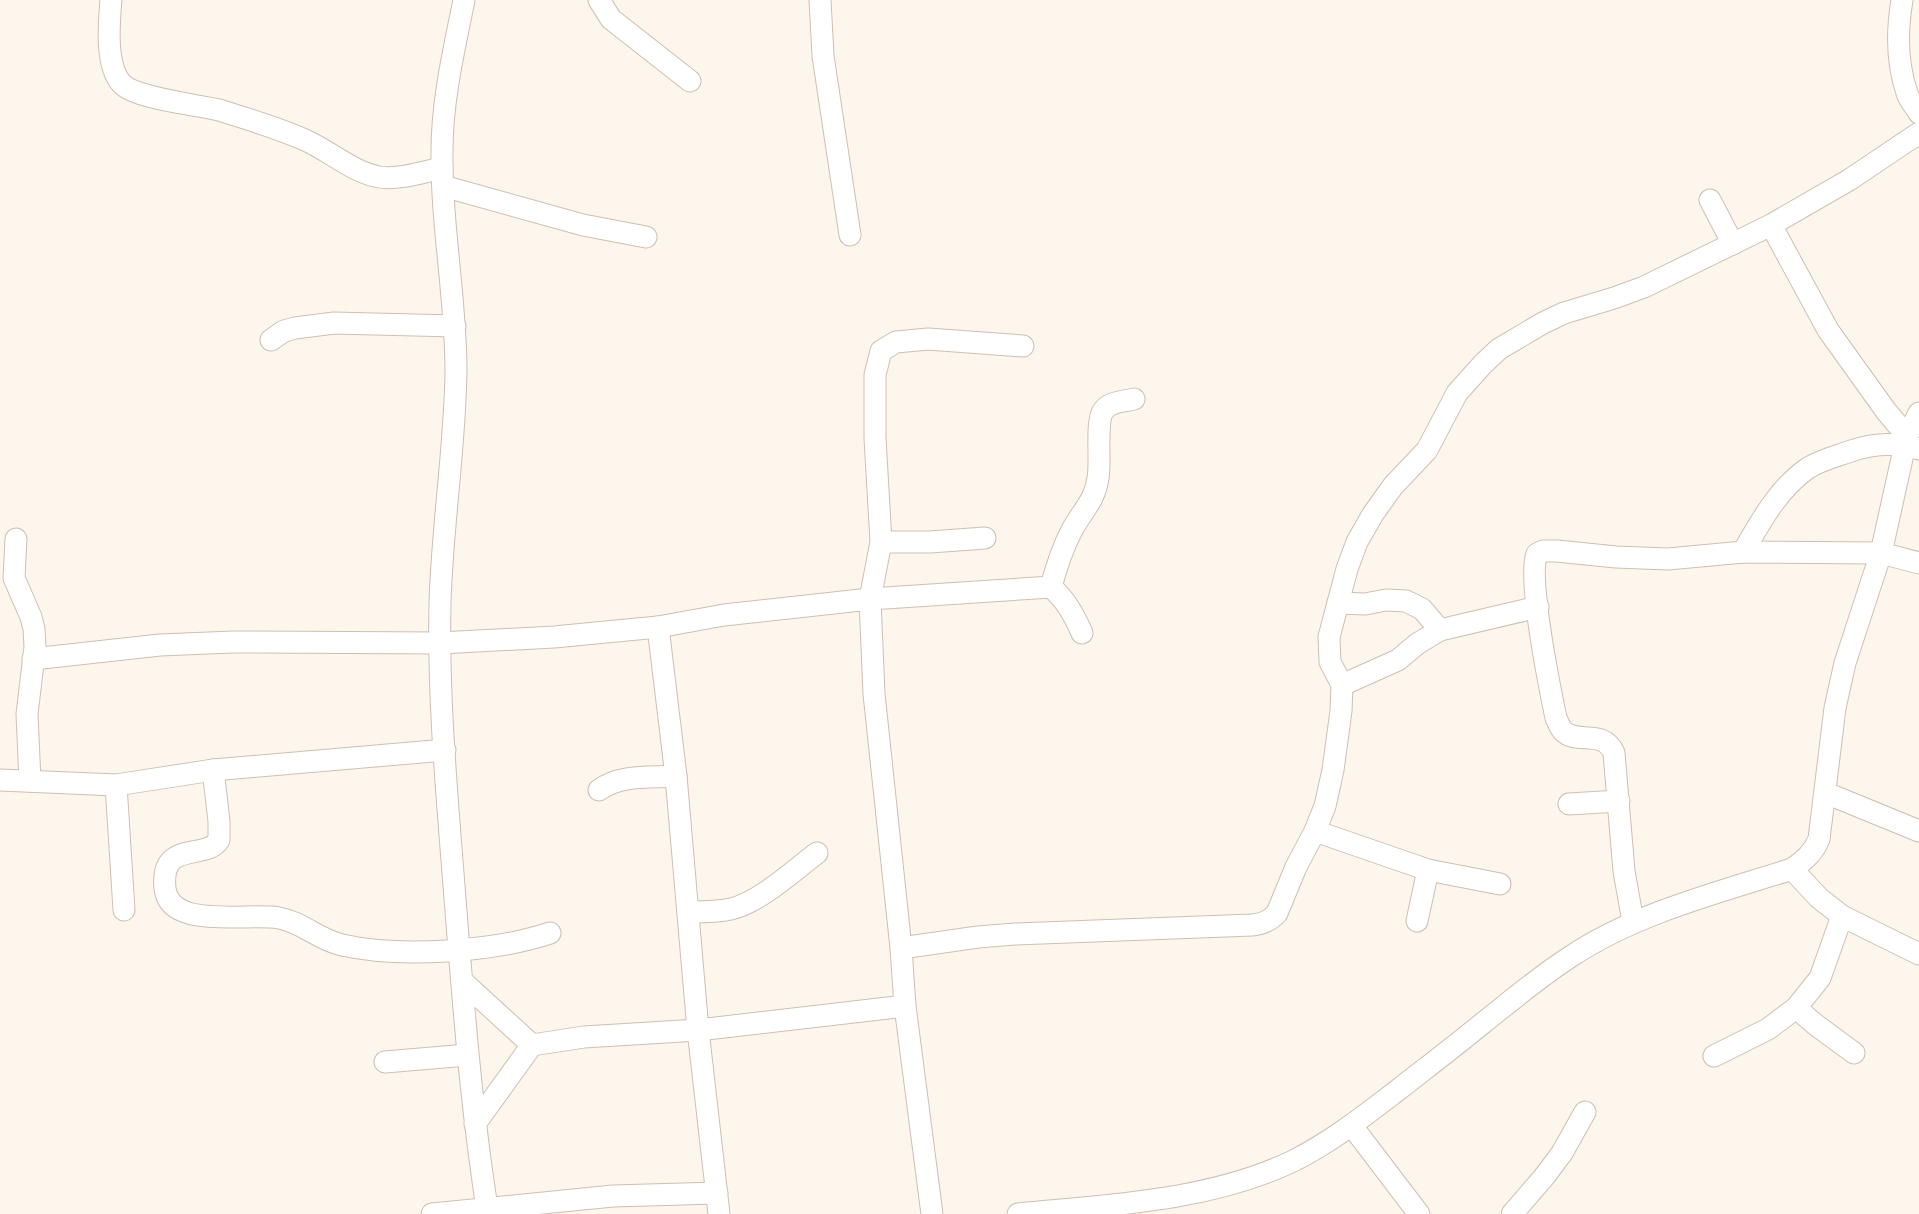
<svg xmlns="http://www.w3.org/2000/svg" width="1919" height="1214" viewBox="0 0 1919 1214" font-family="Jost,sans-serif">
	<rect width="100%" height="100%" fill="#fdf6ec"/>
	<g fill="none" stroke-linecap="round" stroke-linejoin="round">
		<g stroke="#d1beb0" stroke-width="23">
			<g id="minor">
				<path d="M111,0C109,23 105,66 122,84C135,98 198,105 219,110C248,119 278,128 305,140C330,151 352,172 379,177C399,180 423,172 442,168"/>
				<path d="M464,0C454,50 442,100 442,151C441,225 456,298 456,371C455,449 442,526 440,604C438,693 446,784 453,873C462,987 470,1101 488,1214"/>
				<path d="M599,0L611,19L690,81"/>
				<path d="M820,0L823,56L850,235"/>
				<path d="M1902,0C1897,30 1897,64 1907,93C1909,100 1915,106 1919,113"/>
				<path d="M443,186L583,225L646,237"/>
				<path d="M1710,200L1733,244"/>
				<path d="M1771,225L1828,330L1886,411L1907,436"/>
				<path d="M271,340L284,331L295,328L334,323L455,326"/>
				<path d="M16,539L14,578L31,617L34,629L35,647L27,714L30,781"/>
				<path d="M881,542H930L985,538"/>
				<path d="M1743,552C1761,521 1778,489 1808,468C1821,460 1837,456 1851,451C1874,443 1896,442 1919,449"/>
				<path d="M1051,587C1066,600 1074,615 1082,633"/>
				<path d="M1338,603L1365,604L1386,600L1406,601L1422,609L1440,630"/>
				<path d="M658,627L676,776L698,1030L719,1214"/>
				<path d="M33,659L160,645L233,642L440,643L554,637L658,627L724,615L870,599L1051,587C1056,568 1063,547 1072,530C1082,511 1095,501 1098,478C1101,461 1096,427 1102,413C1108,401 1123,402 1134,399"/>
				<path d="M1342,685L1398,660L1417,644L1440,630L1538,607"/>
				<path d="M213,770L219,821V840C206,861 160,839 165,888C169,931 251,912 279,918C302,922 319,940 342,945C400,958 493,952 550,933"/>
				<path d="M0,780L116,785L213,770L445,750"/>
				<path d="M116,785L124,910"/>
				<path d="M599,790C621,774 651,778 676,776"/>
				<path d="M1826,793L1919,831"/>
				<path d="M1569,804L1619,801"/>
				<path d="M1315,831L1428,870L1500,884"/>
				<path d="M1792,869L1819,898L1842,916L1919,954"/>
				<path d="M689,912C703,912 717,912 731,909C760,902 793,871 817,853"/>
				<path d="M1842,916L1820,978L1796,1008L1816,1025L1854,1053"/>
				<path d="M1417,921L1428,870"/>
				<path d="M1633,922L1624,871L1614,753C1603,728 1577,745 1563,731C1560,728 1558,722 1556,718C1550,689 1527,577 1537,554L1543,551H1557L1616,557L1668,559L1743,552L1881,553L1919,563"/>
				<path d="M901,948L978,937L1015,934L1252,925C1263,924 1270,921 1277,913L1296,867L1315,831L1325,806L1333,770L1341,711L1342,685L1330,662L1329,637L1347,569L1357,542L1373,514L1393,486L1427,450L1457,393L1483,364L1499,349L1543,323L1564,313L1614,298L1644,287L1771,225L1849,180L1919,133"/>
				<path d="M462,981L532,1045L584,1037L698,1030L905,1006"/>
				<path d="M1714,1056L1768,1029L1796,1008"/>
				<path d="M385,1062L467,1055"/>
				<path d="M475,1124L532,1045"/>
				<path d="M1352,1126L1419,1214"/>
				<path d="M432,1214L613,1196L717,1193"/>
				<path d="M932,1214L905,1006L901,948L874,694L870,599L881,542L875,438V375L881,351L896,342L928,339L1023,346"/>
				<path d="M1018,1214C1109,1205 1210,1201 1293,1161C1331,1142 1364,1116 1398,1090C1426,1068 1455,1046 1483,1023C1512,1000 1539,977 1570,957C1636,913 1717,893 1792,869C1805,860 1813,853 1819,839L1835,708L1845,663L1881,553L1907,436L1919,413"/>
				<path d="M1512,1214L1544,1177L1562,1153L1585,1112"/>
			</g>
		</g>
		<use href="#minor" stroke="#fff" stroke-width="21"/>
	</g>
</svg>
